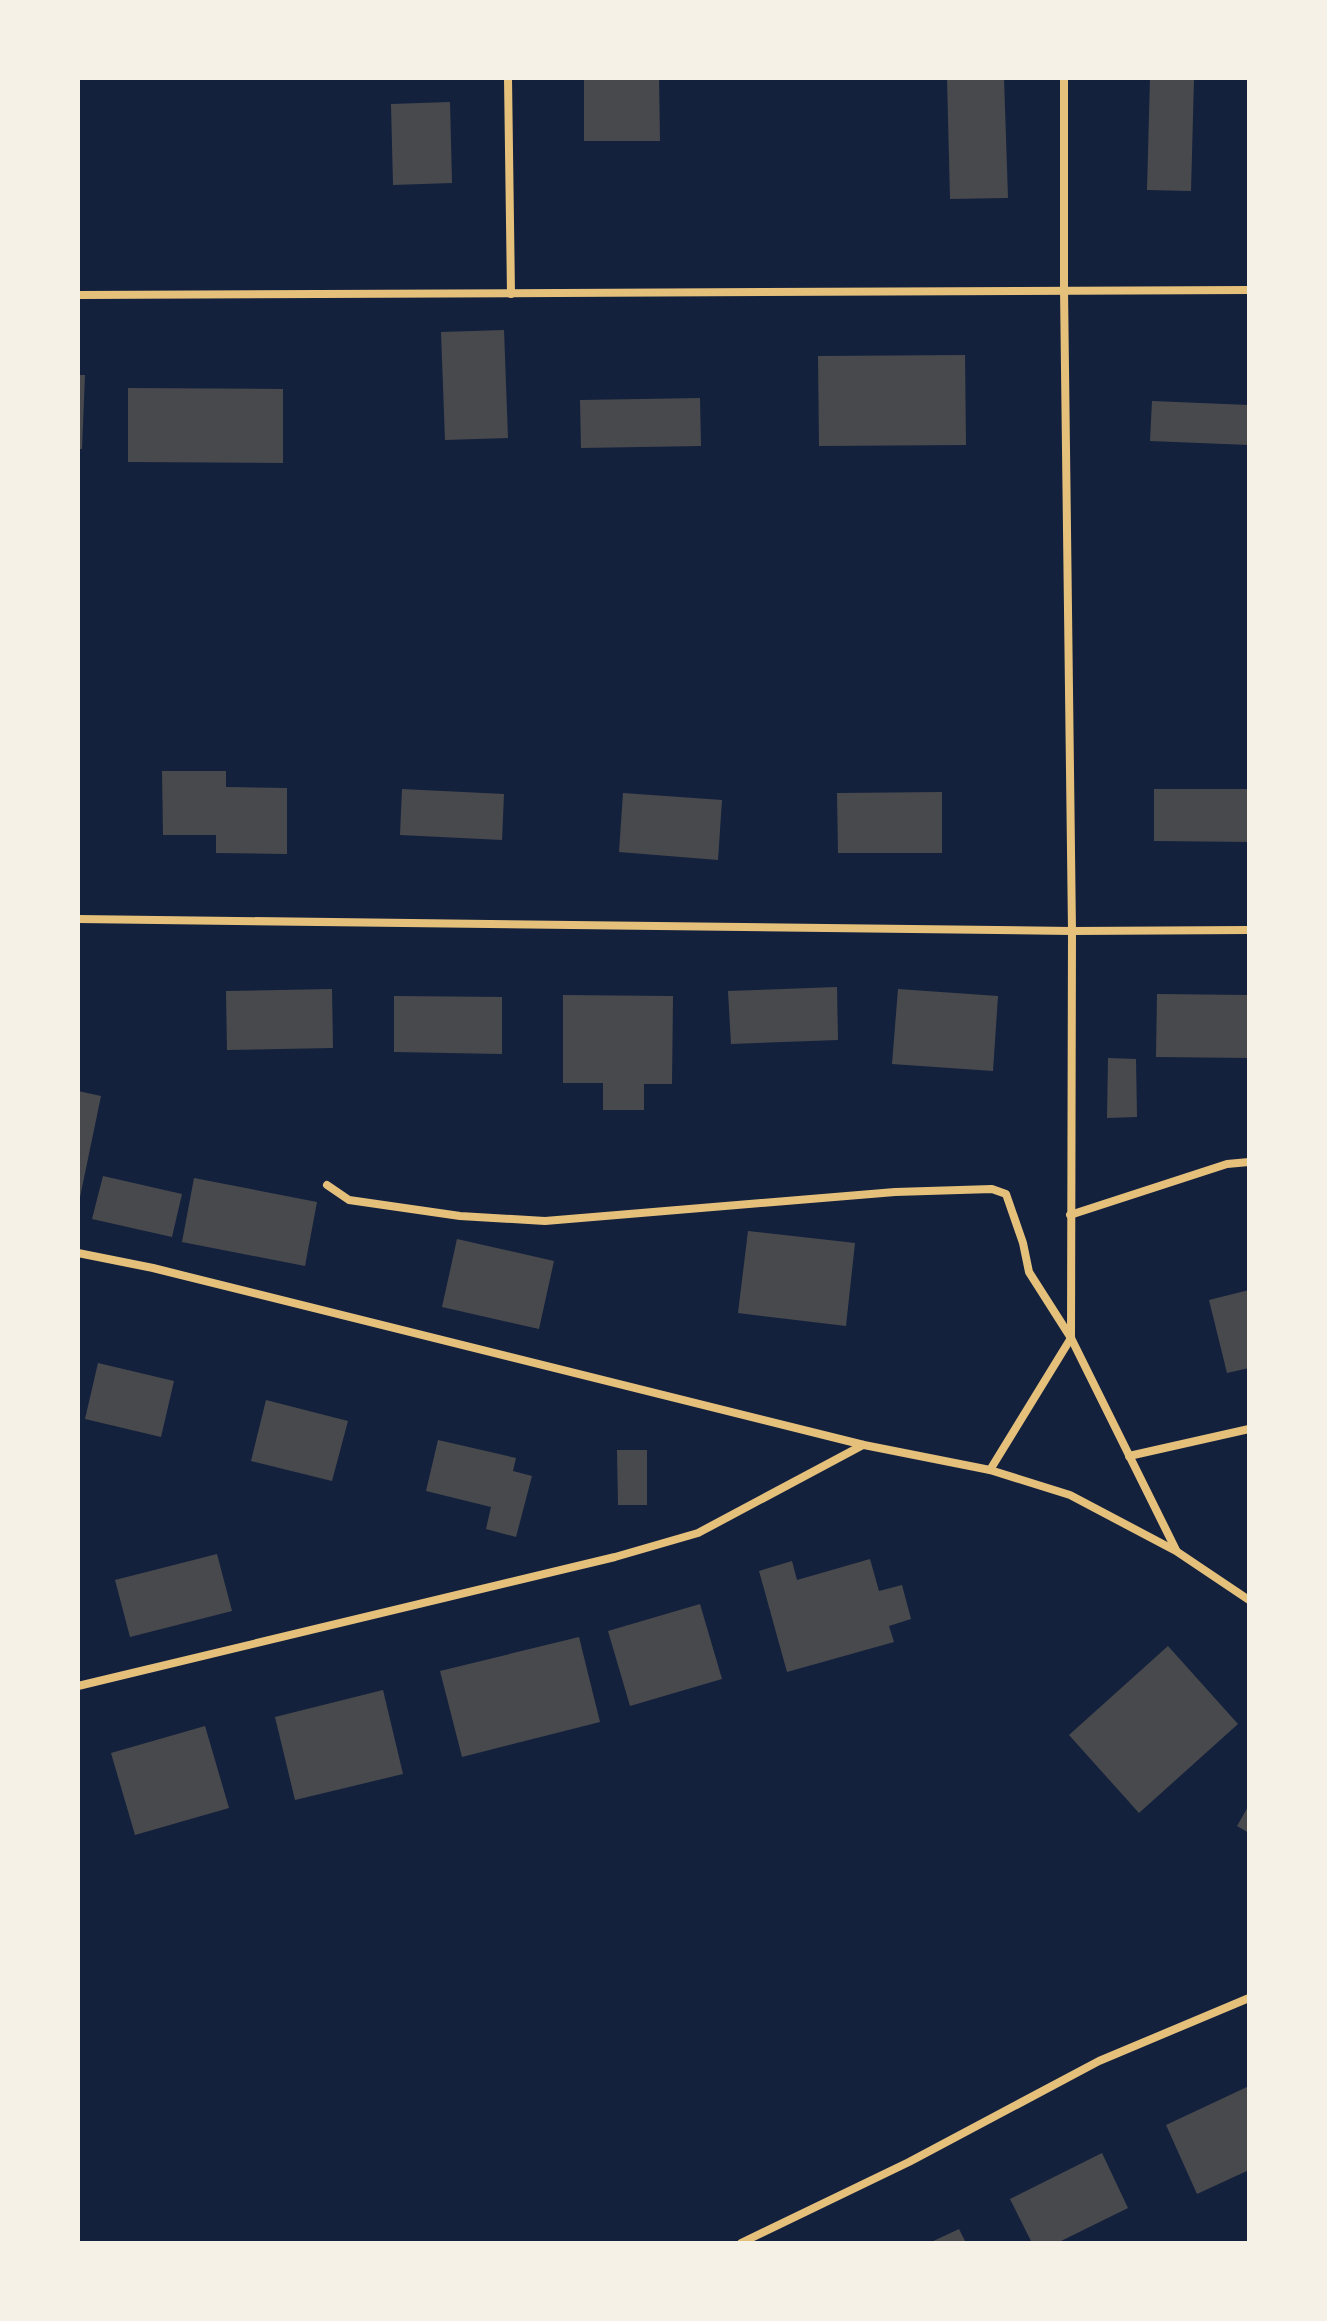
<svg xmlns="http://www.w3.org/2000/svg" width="1327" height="2321" viewBox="0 0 1327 2321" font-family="'DejaVu Sans',sans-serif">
	<rect width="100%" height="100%" fill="#14213d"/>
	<g fill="#48494c">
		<path d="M584,78H659L660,141H584Z"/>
		<path d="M947,78H1004L1008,198L950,199Z"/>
		<path d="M1150,78L1194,79L1191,191L1147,190Z"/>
		<path d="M450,102L452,183L393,185L391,104Z"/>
		<path d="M504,330L508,438L445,440L441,332Z"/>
		<path d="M965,355L966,445L819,446L818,356Z"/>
		<path d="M78,375H85L82,449H78Z"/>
		<path d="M128,388L283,389V463L128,462Z"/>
		<path d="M700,398L701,446L581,448L580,400Z"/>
		<path d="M1152,401L1249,405V445L1150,441Z"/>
		<path d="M162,771H226V787L287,788V854L216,853V835H163Z"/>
		<path d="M402,789L504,794L502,840L400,835Z"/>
		<path d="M1154,789H1249V842L1154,841Z"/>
		<path d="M942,792V853H838L837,793Z"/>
		<path d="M623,793L722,800L718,860L619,852Z"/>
		<path d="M837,987L838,1040L731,1044L728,991Z"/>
		<path d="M332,989L333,1048L227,1050L226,991Z"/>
		<path d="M898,989L998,996L993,1071L892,1064Z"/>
		<path d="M1157,994L1249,995V1058L1156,1057Z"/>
		<path d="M563,995L673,996L672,1084H644V1110H603V1083H563Z"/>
		<path d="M394,996L502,997V1054L394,1052Z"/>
		<path d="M1108,1058L1136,1059L1137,1117L1107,1118Z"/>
		<path d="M78,1091L101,1096L79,1202H78Z"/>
		<path d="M103,1176L182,1194L172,1237L92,1219Z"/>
		<path d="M194,1178L317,1202L305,1266L182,1242Z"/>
		<path d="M748,1231L855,1243L846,1326L738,1313Z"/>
		<path d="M457,1239L554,1261L539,1329L442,1307Z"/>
		<path d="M1249,1290V1368L1227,1373L1209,1300Z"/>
		<path d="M98,1363L174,1381L161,1437L85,1419Z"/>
		<path d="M266,1400L348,1421L332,1481L251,1461Z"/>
		<path d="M438,1440L516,1458L513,1471L532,1476L516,1537L486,1529L491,1507L426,1491Z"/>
		<path d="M617,1450H647V1505H618Z"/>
		<path d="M217,1554L232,1611L130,1637L115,1580Z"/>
		<path d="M870,1559L879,1591L902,1585L911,1619L889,1626L894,1642L787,1672L759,1571L792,1561L797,1580Z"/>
		<path d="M700,1604L722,1679L630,1706L608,1631Z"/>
		<path d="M579,1637L600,1722L462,1757L440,1671Z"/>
		<path d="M1168,1646L1238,1724L1139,1813L1069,1735Z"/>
		<path d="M383,1690L403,1774L295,1800L275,1717Z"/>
		<path d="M205,1726L229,1808L135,1835L111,1753Z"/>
		<path d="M1249,1805V1833L1237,1826Z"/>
		<path d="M1249,2086V2170L1197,2194L1166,2125Z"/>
		<path d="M1102,2153L1128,2208L1057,2243H1032L1010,2199Z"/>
		<path d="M959,2229L966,2243H929Z"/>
	</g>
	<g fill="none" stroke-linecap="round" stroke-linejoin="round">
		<g stroke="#e5c07b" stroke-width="8">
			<path d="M508,78L511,294"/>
			<path d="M1064,78V289L1072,931L1071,1338"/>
			<path d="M78,295L1249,290"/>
			<path d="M78,919L1072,931L1249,930"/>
			<path d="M327,1185L349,1200L460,1216L545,1221L895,1192L992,1189L1006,1194L1023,1243L1029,1272L1071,1338L1176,1550"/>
			<path d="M1070,1215L1227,1164L1249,1162"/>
			<path d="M78,1253L153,1268L864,1445L990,1470L1070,1495L1176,1551L1249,1600"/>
			<path d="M1129,1456L1249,1429"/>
			<path d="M990,1470L1071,1338"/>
			<path d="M78,1686L615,1557L698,1533L863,1445"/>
			<path d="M741,2243L909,2162L1099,2061L1249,1998"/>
		</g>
	</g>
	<rect width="1327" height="2321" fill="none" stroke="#f6f1e7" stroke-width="160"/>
</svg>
